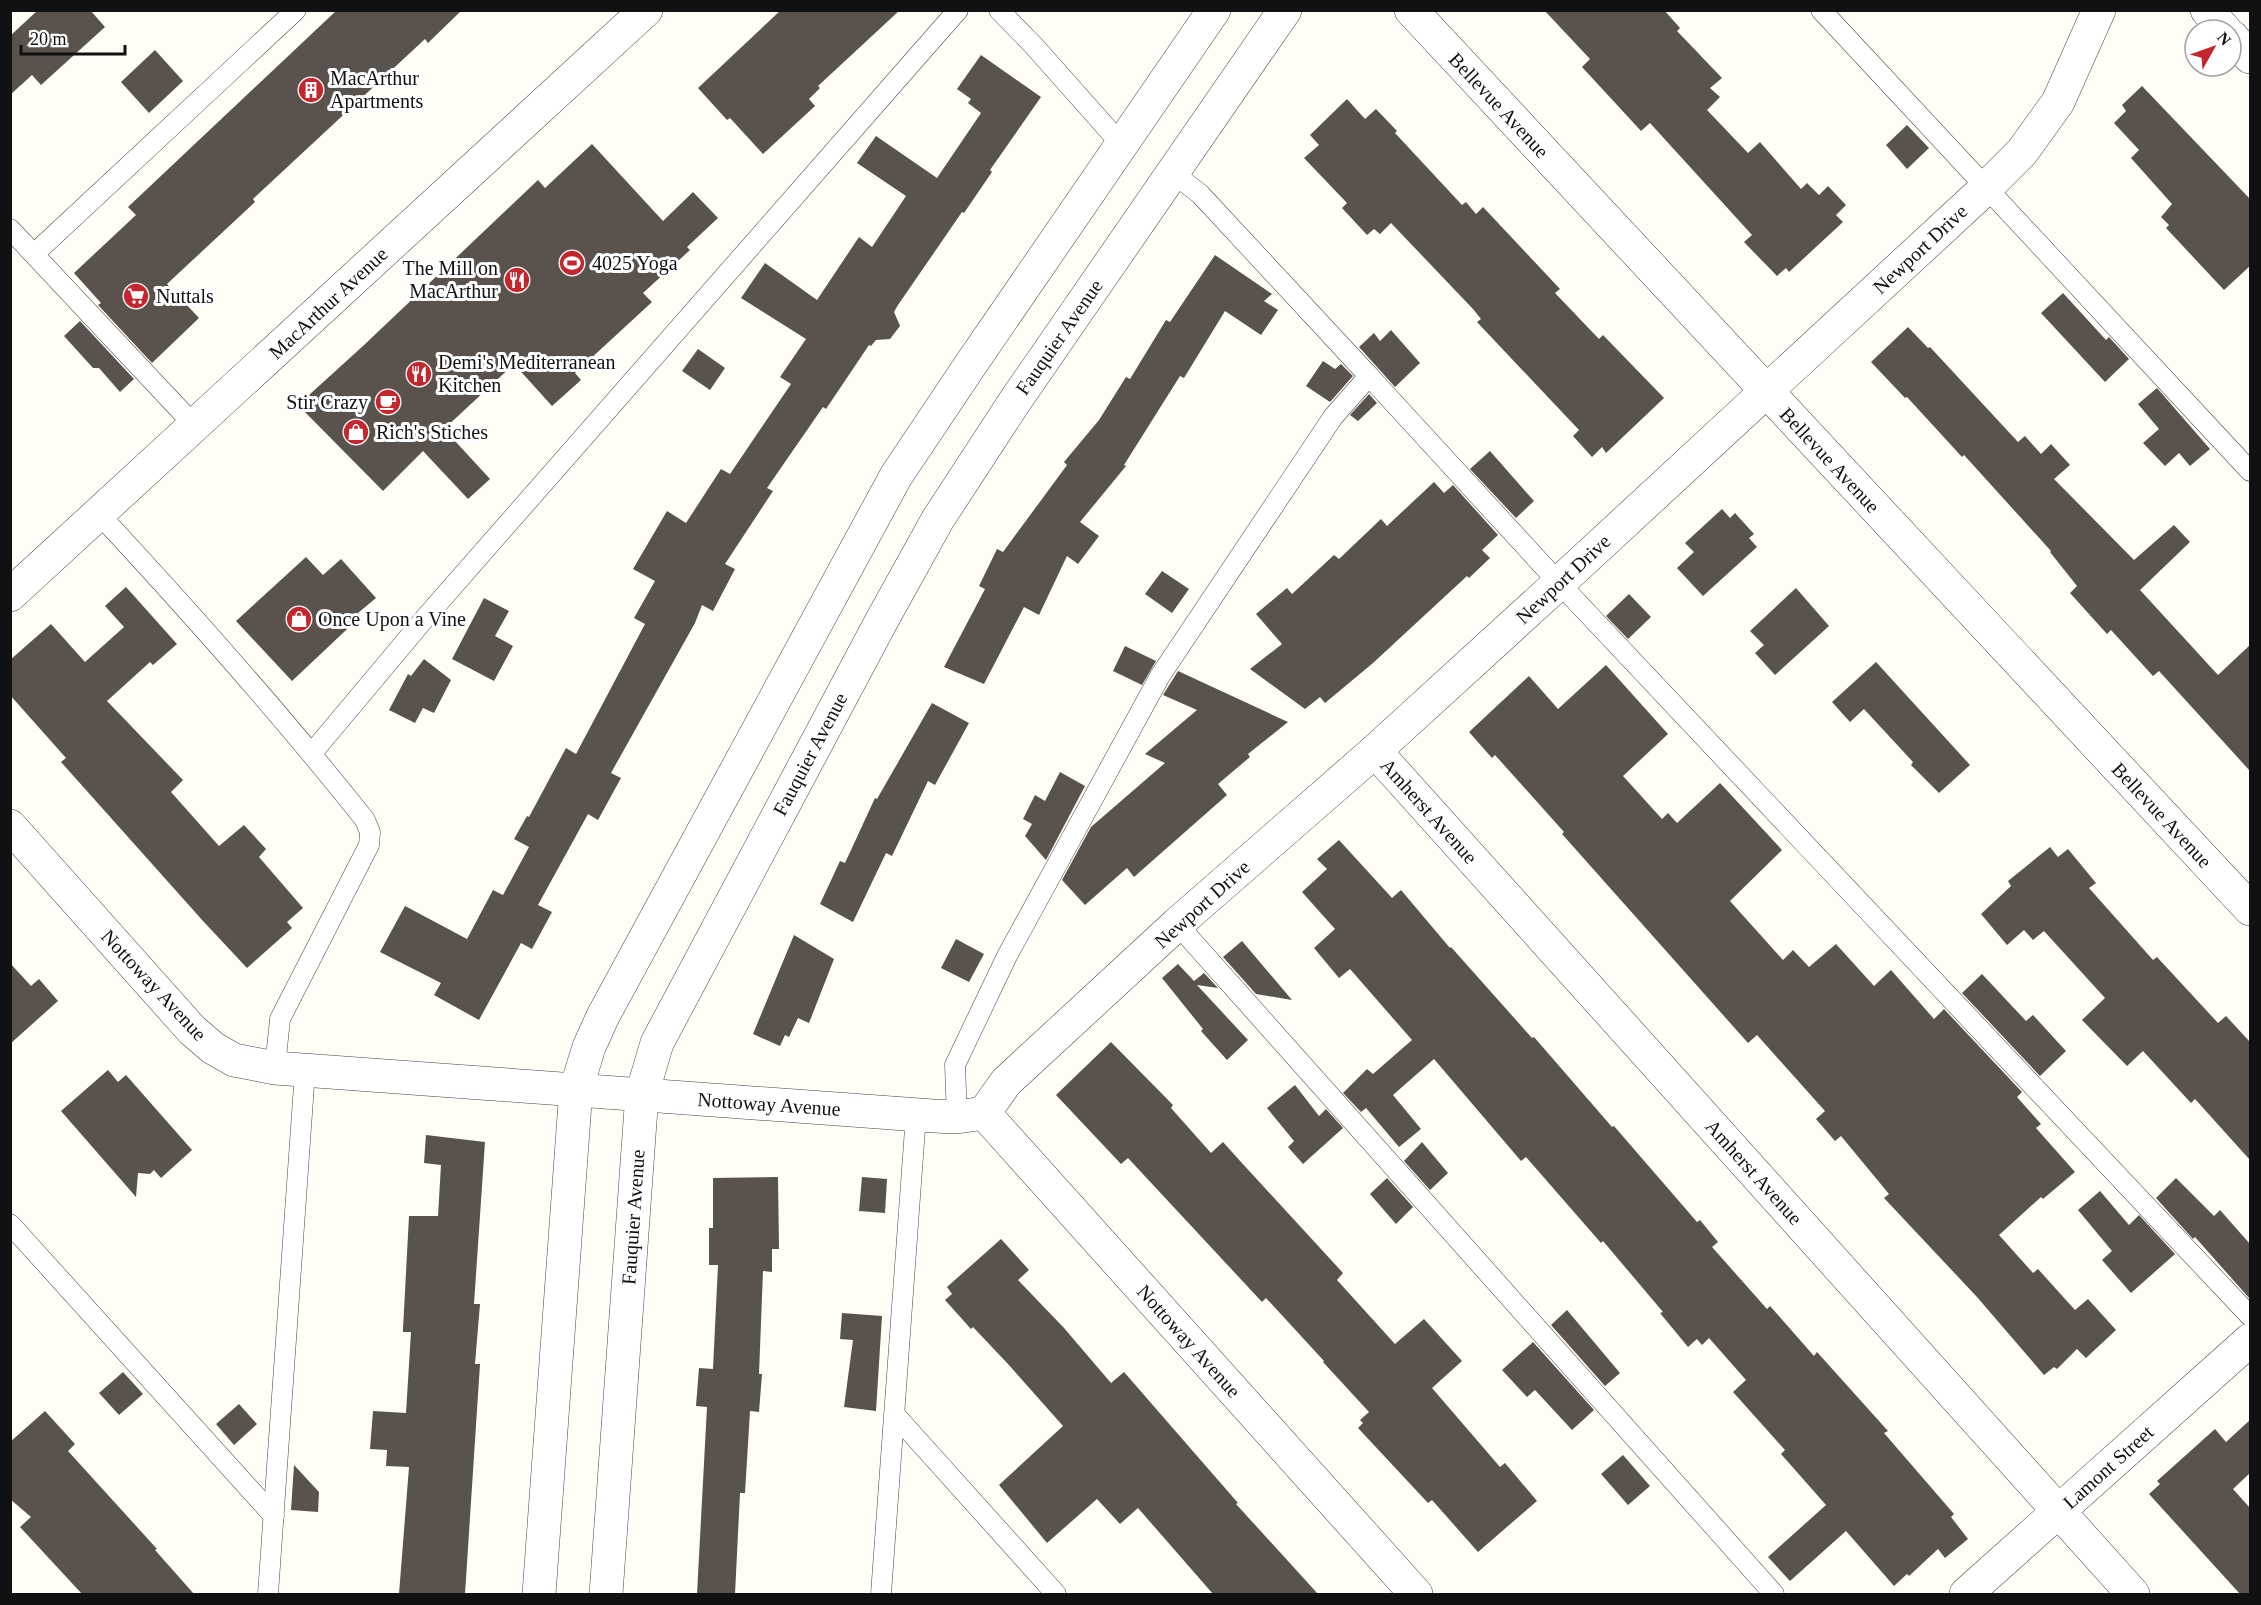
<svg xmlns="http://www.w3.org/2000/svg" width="2261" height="1605" viewBox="0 0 2261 1605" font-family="Georgia,serif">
	<rect width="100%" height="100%" fill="#fffdf5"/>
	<g fill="#5a524d">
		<path d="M38,10H90L105,27L41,85L32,75L10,95V36Z"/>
		<path d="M337,10H462L428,43L425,39L253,199L255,202L167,284L199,318L152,363L98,305L101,303L74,273L136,215L128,207Z"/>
		<path d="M781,10H900L818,86L820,88L809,99L815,106L763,154L730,118L727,120L698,88Z"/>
		<path d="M1544,10H1664L1680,28L1677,31L1722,78L1710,88L1720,97L1707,110L1748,153L1760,142L1801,189L1807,183L1819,195L1828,186L1846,205L1836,215L1843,222L1789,272L1786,268L1777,276L1744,242L1752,235L1650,123L1641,131L1582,67L1590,59Z"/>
		<path d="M155,50L183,81L149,113L121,82Z"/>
		<path d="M981,55L1041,97L990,170L992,172L964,213L962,212L898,305L894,312L900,326L890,339L876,340L871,346L869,345L826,409L823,407L767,488L773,491L725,564L735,569L713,611L702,605L695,623L611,773L621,778L598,820L588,814L538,905L552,912L532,949L521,943L479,1020L434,995L441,983L380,952L405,906L467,939L493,890L503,895L529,847L514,839L527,816L529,817L566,748L576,754L645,624L634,618L655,581L633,569L667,511L686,523L721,469L730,474L791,384L780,377L806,339L741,298L765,263L817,300L859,237L872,247L906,196L857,163L876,136L937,178L981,113L968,103L971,99L957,89Z"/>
		<path d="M2142,86L2250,199V266L2224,290L2166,228L2169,225L2161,217L2172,204L2131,158L2139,150L2114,123L2126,111L2122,105Z"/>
		<path d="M1347,99L1365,119L1376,109L1397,131L1395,133L1462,205L1466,202L1476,214L1483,207L1560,289L1555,293L1599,339L1603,335L1664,398L1606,453L1602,447L1592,457L1573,436L1579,430L1477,322L1481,319L1473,309L1391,223L1380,234L1374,229L1367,235L1342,208L1347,203L1304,158L1319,145L1310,135Z"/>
		<path d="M1907,125L1929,148L1907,169L1886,145Z"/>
		<path d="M592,144L663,221L693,192L718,218L687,247L690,250L643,293L652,302L575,373L581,380L552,406L514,364L444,429L490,479L468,499L423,451L383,491L298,405L363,346L538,180L545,188Z"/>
		<path d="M1215,255L1272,294L1264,301L1278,310L1261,335L1225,311L1184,378L1180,376L1124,465L1126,466L1080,522L1099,536L1078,564L1067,556L1039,615L1024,607L984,684L944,667L985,589L979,586L997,549L1003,552L1067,465L1064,462L1099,420L1126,377L1130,379L1166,320L1170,322Z"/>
		<path d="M2063,293L2106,340L2109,337L2129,359L2105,382L2041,313Z"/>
		<path d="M80,321L134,379L120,392L99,368H93L64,336Z"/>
		<path d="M1908,327L1928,348L1930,347L2018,442L2025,436L2041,454L2051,444L2070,465L2054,479L2134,560L2174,525L2190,542L2140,590L2218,675L2250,645V771L2159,671L2153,676L2111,630L2107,634L2070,593L2077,586L2050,552L2051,551L1964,455L1962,457L1907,397L1905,398L1871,362Z"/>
		<path d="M1391,330L1420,363L1395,387L1359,347L1374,333L1380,341Z"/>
		<path d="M698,349L725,368L710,390L682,371Z"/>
		<path d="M1323,361L1335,369L1341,364L1353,376L1330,402L1306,386Z"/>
		<path d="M2157,388L2210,449L2190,466L2179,453L2165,466L2143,443L2159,429L2138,404Z"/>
		<path d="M1369,394L1377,403L1358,421L1350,415Z"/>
		<path d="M1490,451L1534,501L1516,518L1470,469Z"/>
		<path d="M1434,482L1444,493L1453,485L1498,535L1482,550L1490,558L1469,578L1467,576L1373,663L1325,703L1320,697L1305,709L1250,669L1282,644L1256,614L1287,588L1292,594L1334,555L1339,559L1381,519L1387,526Z"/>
		<path d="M1722,509L1730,518L1735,513L1754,534L1749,538L1757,547L1703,596L1677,568L1694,552L1685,543Z"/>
		<path d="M306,557L323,575L341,559L376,598L358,613L361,616L292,681L236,621Z"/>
		<path d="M1162,571L1189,589L1172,613L1145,594Z"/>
		<path d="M126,587L177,644L153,665L150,662L107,701L183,780L171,792L219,846L244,825L266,849L259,857L303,908L287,922L292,928L247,968L203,921L61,762L66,758L10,695V660L51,624L85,662L124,627L105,606Z"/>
		<path d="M1796,588L1829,626L1775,675L1755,653L1764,645L1750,631Z"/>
		<path d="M1629,594L1651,617L1628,639L1606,616Z"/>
		<path d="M484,598L509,611L495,636L513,646L494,681L452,659Z"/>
		<path d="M1125,646L1156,661L1142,685L1113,671Z"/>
		<path d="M424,659L451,680L434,713L423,708L415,723L389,710L408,674L411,676Z"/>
		<path d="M1876,662L1970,765L1939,793L1911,765L1913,762L1864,709L1850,722L1832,702Z"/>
		<path d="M1606,665L1668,734L1623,776L1662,819L1668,813L1677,823L1720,783L1782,850L1730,901L1783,960L1793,950L1809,967L1836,944L1874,986L1891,970L1934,1019L1944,1009L2022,1092L2017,1097L2041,1124L2036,1128L2075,1172L2043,1199L2041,1197L1999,1235L2033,1273L2038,1269L2075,1310L2088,1299L2116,1330L2086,1358L2077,1349L2057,1369L2054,1367L2044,1375L1977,1297L1884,1198L1889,1194L1841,1136L1835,1141L1816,1119L1825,1111L1757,1035L1748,1043L1562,834L1564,832L1495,755L1492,758L1469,732L1529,676L1558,709Z"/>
		<path d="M1178,671L1288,722L1248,754L1250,757L1218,784L1227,795L1134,877L1127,868L1085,905L1062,880L1091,827L1165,763L1145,754L1197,710L1163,695Z"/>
		<path d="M932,703L969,723L935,785L928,781L892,856L886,853L853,922L820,904L840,861L845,863L875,798L877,799Z"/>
		<path d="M1060,772L1085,786L1046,860L1025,836L1032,824L1023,819L1035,795L1045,801Z"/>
		<path d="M1339,840L1392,898L1401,890L1450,948L1451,947L1532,1038L1534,1037L1612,1127L1614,1126L1697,1222L1700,1220L1718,1242L1712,1247L1767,1309L1770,1306L1814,1356L1817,1352L1888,1431L1884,1433L1954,1514L1951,1517L1968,1539L1945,1558L1938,1549L1909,1576L1907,1574L1894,1586L1846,1531L1790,1581L1768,1557L1826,1505L1781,1454L1785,1450L1733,1392L1746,1380L1709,1338L1702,1345L1697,1339L1688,1347L1660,1313L1663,1312L1603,1241L1601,1243L1526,1157L1521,1161L1434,1059L1393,1095L1421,1129L1399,1147L1366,1108L1361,1112L1343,1093L1367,1069L1373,1074L1412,1040L1350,969L1339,978L1314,948L1335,929L1302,892L1327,869L1317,859Z"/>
		<path d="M2050,847L2058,857L2068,849L2096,883L2089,888L2153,960L2157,957L2218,1023L2226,1016L2250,1042V1160L2195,1099L2191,1103L2143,1051L2127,1066L2082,1020L2105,998L2044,931L2033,940L2024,930L2007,945L1981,914L2011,886L2008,881Z"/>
		<path d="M794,935L834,959L809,1023L798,1018L789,1037L785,1035L780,1046L753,1034Z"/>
		<path d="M956,939L984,954L969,982L941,968Z"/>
		<path d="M1242,941L1292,1000L1256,994L1223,957Z"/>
		<path d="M10,963L31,986L39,979L58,1001L10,1044Z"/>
		<path d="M1178,964L1194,981L1204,973L1218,988L1197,985L1248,1040L1227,1060L1201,1031L1203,1029L1162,978Z"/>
		<path d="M1982,974L2026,1021L2033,1015L2066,1051L2040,1076L1962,993Z"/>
		<path d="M1111,1042L1173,1105L1171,1108L1211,1153L1223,1142L1241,1162L1343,1273L1337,1280L1395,1344L1424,1319L1462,1361L1432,1388L1500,1467L1505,1463L1537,1501L1478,1552L1432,1500L1428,1503L1358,1428L1363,1423L1360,1420L1369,1412L1323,1362L1324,1361L1266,1298L1262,1302L1128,1158L1121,1164L1056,1095Z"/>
		<path d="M108,1070L118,1082L126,1075L192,1150L161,1178L154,1170L150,1174L138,1173L136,1197L61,1111Z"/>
		<path d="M1295,1085L1319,1116L1326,1109L1343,1128L1303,1164L1288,1147L1294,1141L1267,1108Z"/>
		<path d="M426,1135L485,1142L474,1304H480L475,1364H480L465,1594H399L409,1467L386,1466L387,1450L370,1449L373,1411L406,1413L411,1332H403V1329L409,1216H438L441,1165L424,1163Z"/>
		<path d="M1422,1142L1448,1173L1430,1190L1404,1161Z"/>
		<path d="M778,1177L779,1249H772V1272L763,1271L759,1374H762L759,1412L750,1411L745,1493H740L735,1594H697L707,1407L696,1406L699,1368L713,1369L718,1265H709V1228H713V1178Z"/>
		<path d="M862,1177L887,1179L885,1213L859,1211Z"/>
		<path d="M1387,1178L1413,1207L1396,1224L1370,1194Z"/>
		<path d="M2176,1178L2214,1216L2220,1210L2250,1244V1299L2195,1237L2193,1239L2156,1198Z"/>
		<path d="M2100,1191L2129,1225L2139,1215L2175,1254L2131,1293L2102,1260L2112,1251L2078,1210Z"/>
		<path d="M1001,1239L1029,1270L1018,1280L1064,1328L1111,1383L1124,1372L1238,1503L1236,1504L1318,1594H1213L1138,1508L1120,1524L1097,1499L1047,1543L999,1485L1063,1426L1008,1364L973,1327L971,1329L945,1300L952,1294L947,1287Z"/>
		<path d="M1567,1310L1620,1373L1605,1386L1551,1325Z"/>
		<path d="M842,1313L882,1316L876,1411L844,1407L853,1340L840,1339Z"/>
		<path d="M1533,1342L1594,1410L1572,1430L1535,1390L1527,1397L1502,1370Z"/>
		<path d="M123,1372L143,1394L119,1415L99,1393Z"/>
		<path d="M239,1404L257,1424L234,1445L216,1424Z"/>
		<path d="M45,1411L75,1444L68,1451L157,1549L155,1550L194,1594H82L20,1527L31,1517L10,1499V1442Z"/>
		<path d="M2250,1420V1473L2233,1489L2250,1508V1594H2240L2149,1494L2160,1484L2157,1481L2215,1429L2226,1442Z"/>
		<path d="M1623,1455L1650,1486L1628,1505L1601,1474Z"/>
		<path d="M294,1465L319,1492L318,1512L291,1510Z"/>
	</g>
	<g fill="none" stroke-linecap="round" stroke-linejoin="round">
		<g stroke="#444" stroke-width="21">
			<g id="service">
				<path d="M999,10L1034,46L1121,144"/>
				<path d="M1821,10L2250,471"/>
				<path d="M10,229L195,426"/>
				<path d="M34,254L296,10"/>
				<path d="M1369,376L1559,583L2250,1316"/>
				<path d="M99,514C191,613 281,714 365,820L370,832L369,845L280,1019L275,1068"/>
				<path d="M312,753L426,617L958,10"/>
				<path d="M1177,924L1774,1594"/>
				<path d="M957,1117L955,1065L1007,956L1160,676L1333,417L1369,376L1200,194L1173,173"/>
				<path d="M10,1224L274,1516"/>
				<path d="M896,1416L1056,1594"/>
				<path d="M268,1594L305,1071"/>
				<path d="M881,1594L916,1115"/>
			</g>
		</g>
		<g stroke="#444" stroke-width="34">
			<g id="minor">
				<path d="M2207,10L2225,30"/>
				<path d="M2231,36L2250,57"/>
				<path d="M10,595L646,10"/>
				<path d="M1375,751L2133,1594"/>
				<path d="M10,826L192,1030L213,1048L234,1060L275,1068L933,1116L957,1117L984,1113L1416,1594"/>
				<path d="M984,1113L1006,1082L1177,924L1375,751L1559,583L1986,188L2022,152L2058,102L2099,10"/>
				<path d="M1966,1594L2250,1340"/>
			</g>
		</g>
		<g stroke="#444" stroke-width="34">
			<g id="tertiary">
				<path d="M1411,10L2250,909"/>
				<path d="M539,1594L576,1089L589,1047L603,1016L896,476L971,364L1214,10"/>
				<path d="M606,1594L642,1094L657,1043L882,620L938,519L1015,401L1285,10"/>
			</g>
		</g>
		<use href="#service" stroke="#fff" stroke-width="20"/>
		<use href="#minor" stroke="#fff" stroke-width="33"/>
		<use href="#tertiary" stroke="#fff" stroke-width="33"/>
	</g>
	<defs>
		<g id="building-disc" transform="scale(1.35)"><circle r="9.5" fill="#c4262e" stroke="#fff"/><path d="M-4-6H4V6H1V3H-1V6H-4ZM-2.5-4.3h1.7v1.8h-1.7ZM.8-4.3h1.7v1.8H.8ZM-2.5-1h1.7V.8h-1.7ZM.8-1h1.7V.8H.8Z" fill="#fff"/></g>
		<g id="stadium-disc" transform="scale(1.35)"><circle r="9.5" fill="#c4262e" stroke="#fff"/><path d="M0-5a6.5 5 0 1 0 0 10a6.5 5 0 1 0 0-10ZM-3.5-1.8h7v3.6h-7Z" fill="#fff"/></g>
		<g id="restaurant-disc" transform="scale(1.35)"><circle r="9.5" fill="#c4262e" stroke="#fff"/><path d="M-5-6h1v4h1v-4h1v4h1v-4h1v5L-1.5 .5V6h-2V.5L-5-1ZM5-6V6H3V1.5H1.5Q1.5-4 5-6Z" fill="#fff"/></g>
		<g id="supermarket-disc" transform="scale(1.35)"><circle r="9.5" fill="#c4262e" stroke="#fff"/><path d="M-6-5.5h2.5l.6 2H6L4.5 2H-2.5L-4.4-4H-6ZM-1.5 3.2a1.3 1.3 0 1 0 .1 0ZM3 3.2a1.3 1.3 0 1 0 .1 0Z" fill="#fff"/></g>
		<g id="cafe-disc" transform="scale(1.35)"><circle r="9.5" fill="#c4262e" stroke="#fff"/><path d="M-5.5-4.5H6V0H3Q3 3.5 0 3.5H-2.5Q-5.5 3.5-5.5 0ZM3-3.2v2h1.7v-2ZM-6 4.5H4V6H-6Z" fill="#fff"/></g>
		<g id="shop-disc" transform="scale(1.35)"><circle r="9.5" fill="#c4262e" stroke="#fff"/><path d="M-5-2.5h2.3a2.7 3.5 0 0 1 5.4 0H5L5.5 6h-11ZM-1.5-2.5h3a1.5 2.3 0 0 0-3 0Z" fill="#fff"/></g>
	</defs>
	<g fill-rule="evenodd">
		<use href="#building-disc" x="311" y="90"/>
		<use href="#stadium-disc" x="572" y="263"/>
		<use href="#restaurant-disc" x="517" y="280"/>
		<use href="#supermarket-disc" x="136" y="296"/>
		<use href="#restaurant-disc" x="419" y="374"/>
		<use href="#cafe-disc" x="388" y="402"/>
		<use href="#shop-disc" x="356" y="432"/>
		<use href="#shop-disc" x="299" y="619"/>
	</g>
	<g text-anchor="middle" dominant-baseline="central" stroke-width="6" stroke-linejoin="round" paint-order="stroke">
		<g font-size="20" fill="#111" stroke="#fff" text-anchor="start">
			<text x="330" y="78">MacArthur<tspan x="330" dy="23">Apartments</tspan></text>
			<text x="592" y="263">4025 Yoga</text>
			<text x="498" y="268" text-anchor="end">The Mill on<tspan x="498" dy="23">MacArthur</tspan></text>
			<text x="156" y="296">Nuttals</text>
			<text x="438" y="362">Demi's Mediterranean<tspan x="438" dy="23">Kitchen</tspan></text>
			<text x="368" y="402" text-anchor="end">Stir Crazy</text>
			<text x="376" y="432">Rich's Stiches</text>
			<text x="318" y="619">Once Upon a Vine</text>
		</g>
		<g font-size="20" fill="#111" stroke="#fff">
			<text transform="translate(1499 105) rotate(47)">Bellevue Avenue</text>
			<text transform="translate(1920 249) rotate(-43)">Newport Drive</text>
			<text transform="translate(328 303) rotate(-43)">MacArthur Avenue</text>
			<text transform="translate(1059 337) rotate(-55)">Fauquier Avenue</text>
			<text transform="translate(1830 460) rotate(47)">Bellevue Avenue</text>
			<text transform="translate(1563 579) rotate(-43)">Newport Drive</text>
			<text transform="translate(810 754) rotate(-62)">Fauquier Avenue</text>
			<text transform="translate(1429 811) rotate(48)">Amherst Avenue</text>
			<text transform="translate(2162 815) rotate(47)">Bellevue Avenue</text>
			<text transform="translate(1202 904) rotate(-42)">Newport Drive</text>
			<text transform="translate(154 985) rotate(47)">Nottoway Avenue</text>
			<text transform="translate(769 1104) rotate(4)">Nottoway Avenue</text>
			<text transform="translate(1754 1172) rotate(48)">Amherst Avenue</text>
			<text transform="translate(633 1217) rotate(-86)">Fauquier Avenue</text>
			<text transform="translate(1189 1341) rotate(48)">Nottoway Avenue</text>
			<text transform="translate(2108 1467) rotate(-42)">Lamont Street</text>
		</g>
	</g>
	<rect width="2261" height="1605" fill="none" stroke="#111111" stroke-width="24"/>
	<g transform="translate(2213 48) rotate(50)"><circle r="28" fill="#ffffff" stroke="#a0a0a0" stroke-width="1.5"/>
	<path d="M0-4.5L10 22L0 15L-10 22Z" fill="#c4262e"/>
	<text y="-9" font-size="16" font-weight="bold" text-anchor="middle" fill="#111111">N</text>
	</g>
	<path d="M21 45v9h104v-9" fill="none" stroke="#111111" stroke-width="3"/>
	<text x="30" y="45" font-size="18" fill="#111111" stroke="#ffffff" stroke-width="4.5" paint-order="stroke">20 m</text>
</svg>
